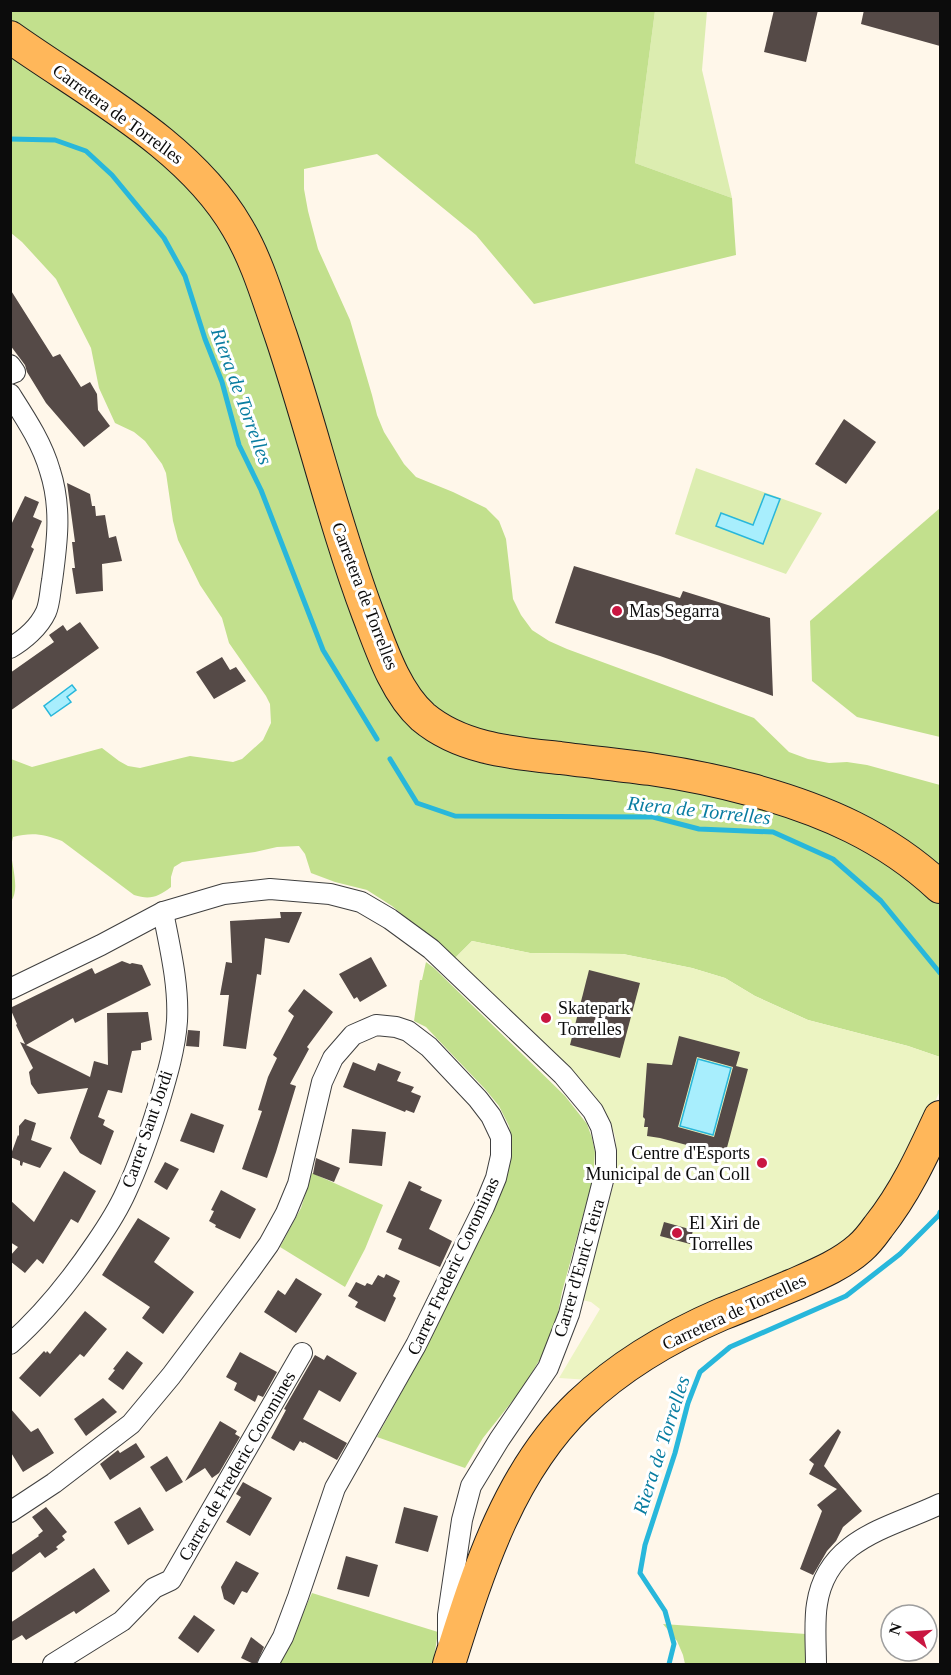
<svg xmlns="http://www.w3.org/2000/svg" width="951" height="1675" viewBox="0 0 951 1675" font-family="'Times New Roman',serif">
	<rect width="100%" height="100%" fill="#fff7ea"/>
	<g fill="#dcedb0">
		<path d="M655,11H707L702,70L732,198L635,163Z"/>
		<path d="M696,468L822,513L786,574L675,534Z"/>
	</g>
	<g fill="#c2e08d">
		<path d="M11,11H655L635,163L732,198L736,255L534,304L476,235L377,154L304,169V189L308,211L318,249L350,320L372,395L377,415L384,432L404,464L416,477L453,492L486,508L499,521L506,539L513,599L521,615L532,630L549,641L567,649L754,718L789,752L808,759L829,763L847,762L867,765L940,785V1057L908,1046L808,1020L755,996L725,978L692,968L623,954L530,953L472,941L455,958L392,906L367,890L335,882L311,873L305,854L299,846L277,847L255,852L182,862L174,867L171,877V887C158,897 150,900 134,895L62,841C44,834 32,832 13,837C13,838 11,845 11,847C10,862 21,889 11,901V759L32,767L102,748L119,761L128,766L140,768L190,756L233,762L242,759L263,740L271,723L270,704L266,696L229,643L222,618L200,585L178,540L173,521L166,473L162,464L145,441L134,432L115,423L99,388L91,348L56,279L22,242L11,233Z"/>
		<path d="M940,508V737L857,717L812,681L810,621Z"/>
		<path d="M426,962L434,968L565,1096L587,1124L592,1138L595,1152L593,1179L562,1292L555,1328L549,1344L522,1389L483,1438L465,1468L377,1437L422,1355L484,1228L505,1182L511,1155L512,1141L509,1126L499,1106L485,1089L426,1027L414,1021L420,980H422Z"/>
		<path d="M312,1173L383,1205L365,1249L345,1287L280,1247L301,1208Z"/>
		<path d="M312,1593L438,1632L433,1664H280Z"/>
		<path d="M663,1624L806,1634L807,1664H685L683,1655L677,1641Z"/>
	</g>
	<path fill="#ecf4c2" d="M472,941L530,953L623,954L692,968L725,978L755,996L808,1020L908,1046L940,1057V1091L902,1171L845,1247L590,1380L559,1378L600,1309L591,1302L582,1300L615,1179L617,1154L615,1136L610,1122L602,1106L580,1080L515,1015L455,958Z"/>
	<g fill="#a8eefd" stroke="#28b7db" stroke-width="1.5">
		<path d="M765,494L780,499L763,544L716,526L721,513L753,525Z"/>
		<path d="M72,685L76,690L67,697L71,702L51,716L44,706Z"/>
		<path d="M698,1059L731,1068L713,1135L680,1126Z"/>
	</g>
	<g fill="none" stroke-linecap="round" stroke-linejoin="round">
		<g stroke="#28b7db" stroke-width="5">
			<path d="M10,139L55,140L86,151L112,175L164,238L185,276L205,339L222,382L239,445L261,490L323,650L377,739"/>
			<path d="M390,759L417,803L455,816L653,817L699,829L773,832L833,859L881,901L940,973"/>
			<path d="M669,1664L674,1644L665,1611L640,1573L645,1545L675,1453L688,1403L700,1372L730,1347L846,1296L900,1254L939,1215L940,1212"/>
		</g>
	</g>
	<g fill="#554a47" fill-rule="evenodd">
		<path d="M774,10H818L806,62L764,52Z"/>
		<path d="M864,10H940V46L861,24Z"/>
		<path d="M10,289L53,357L60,354L81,387L90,382L97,394L98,410L110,426L84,447L46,403L27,372L25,365L10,345Z"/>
		<path d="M844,419L876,442L846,484L815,464Z"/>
		<path d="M67,483L90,494L92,506H95L96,516L105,515L109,538L116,536L122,561L102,564L103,591L76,594L72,568H75L72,542H75Z"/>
		<path d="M25,496L39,502L33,517L42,521L31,547L34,549L11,603L10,527Z"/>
		<path d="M574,566L680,598L683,591L770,618L773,696L660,656L555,623Z"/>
		<path d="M80,622L99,648L10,711V673L54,642L49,635L63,625L67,631Z"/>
		<path d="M222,657L230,670L236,667L246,681L214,699L196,672Z"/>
		<path d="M280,912H302L289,943L265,938L261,975L257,974L246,1049L223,1046L229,995H220L226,962L232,963L230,921L281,918Z"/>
		<path d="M371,957L387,986L360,1002L357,997L354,999L339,974Z"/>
		<path d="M122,961L130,964L132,963L142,965L151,985L75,1023L73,1018L26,1045L90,1077L94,1061L108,1065L107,1013L148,1012L152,1040L141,1043V1050L132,1051L122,1093L108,1090L98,1117L105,1120L103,1125L114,1131L101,1165L80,1153L70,1138L88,1088L38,1094L31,1084L29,1072L33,1068L20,1042L25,1044L16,1025L17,1024L10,1008L92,968L95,974Z"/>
		<path d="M589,970L640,983L620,1058L570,1045Z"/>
		<path d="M304,989L333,1012L307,1047L309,1049L290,1084L296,1086L276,1152L267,1178L242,1169L262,1111L258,1110L268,1077L277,1058L273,1055L294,1016L288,1011Z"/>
		<path d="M188,1030L200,1031L199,1047L186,1046Z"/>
		<path d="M679,1036L740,1052L736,1066L748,1069L725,1155L660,1138L647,1136L648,1127H644L645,1119L643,1117L647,1063L672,1065ZM697,1057L733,1067L714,1137L678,1127Z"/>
		<path d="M353,1062L375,1071L378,1063L401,1072L397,1081L414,1087L411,1092L421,1096L414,1113L406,1110L405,1112L343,1087Z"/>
		<path d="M191,1113L224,1125L214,1153L180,1141Z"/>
		<path d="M25,1119L36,1123L31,1140L52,1148L40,1168L23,1162L22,1166L20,1165V1161L10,1157L18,1135L19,1136V1126Z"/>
		<path d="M352,1129L386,1132L382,1166L349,1163Z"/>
		<path d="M316,1158L340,1168L334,1182L313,1174Z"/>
		<path d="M165,1162L179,1169L167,1190L154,1182Z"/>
		<path d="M64,1171L96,1191L78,1223L71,1219L43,1264L37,1259L25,1273L10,1261V1256L18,1247L10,1242V1200L34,1222Z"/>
		<path d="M409,1181L422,1187L420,1190L442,1200L429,1229L452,1241L440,1267L398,1249L402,1239L386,1232Z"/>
		<path d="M221,1190L256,1209L240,1239L215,1227L216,1225L209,1221L214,1211L211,1210Z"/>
		<path d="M138,1218L170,1238L154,1262L194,1292L163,1334L142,1318L150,1307L102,1275Z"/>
		<path d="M664,1222L693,1230L690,1244L660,1236Z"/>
		<path d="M386,1274L400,1281L393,1296L396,1298L385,1322L355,1307L358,1302L348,1296L356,1282L365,1286L367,1283L372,1285L378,1275L384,1278Z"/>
		<path d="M296,1278L322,1294L296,1333L264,1312L278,1290L285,1295Z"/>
		<path d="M85,1311L107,1329L84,1357L80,1354L40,1397L19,1378L44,1351L46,1353L47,1351L50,1354Z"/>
		<path d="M127,1351L143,1363L123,1390L108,1379L115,1370L113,1369Z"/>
		<path d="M240,1352L277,1372L263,1397L258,1395L255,1402L234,1390L237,1383L226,1377Z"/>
		<path d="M315,1355L324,1360L327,1355L357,1373L340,1402L319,1390L303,1419L347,1443L337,1460L304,1442L303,1443L300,1441L294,1451L271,1438L286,1410L284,1409Z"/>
		<path d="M103,1398L117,1412L86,1436L74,1419Z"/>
		<path d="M10,1408L31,1432L38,1428L54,1453L23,1472L10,1451Z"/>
		<path d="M220,1421L237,1431L235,1434L240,1437L219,1473L212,1478L205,1468L185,1481Z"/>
		<path d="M838,1429L841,1432L824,1466L862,1511L843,1527L836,1541L827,1551L813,1575L800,1569L822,1511L817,1505L837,1489L809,1474L814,1464L809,1460Z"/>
		<path d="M136,1443L145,1457L110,1480L100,1464L118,1450L120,1453Z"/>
		<path d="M167,1456L183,1482L166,1492L150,1467Z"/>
		<path d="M243,1482L272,1498L250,1536L226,1522L241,1497L236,1494Z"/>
		<path d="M46,1507L67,1532L62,1536L65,1540L56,1547L58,1549L45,1558L40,1552L10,1574V1556L39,1536L38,1535L43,1531L32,1517Z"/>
		<path d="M140,1507L154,1530L128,1545L114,1522Z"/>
		<path d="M404,1507L438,1516L428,1552L395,1543Z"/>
		<path d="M346,1556L378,1565L369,1597L337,1589Z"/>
		<path d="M236,1561L259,1573L247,1593L242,1591L234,1605L224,1599L221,1587Z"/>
		<path d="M94,1568L110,1591L76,1614L74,1611L26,1640L22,1635L10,1642V1623Z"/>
		<path d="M194,1615L215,1630L198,1653L178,1638Z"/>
		<path d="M251,1637L264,1647L256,1665L241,1658Z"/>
	</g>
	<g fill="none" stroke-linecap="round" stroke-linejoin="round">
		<g stroke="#3f3f3f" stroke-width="22">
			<g id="minor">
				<path d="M10,365L15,372L10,374"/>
				<path d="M10,394C26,419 42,443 50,471C62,508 57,544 52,581C50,591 50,603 46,612C39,627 24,640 10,648"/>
				<path d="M10,989L101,945L163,912L224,894L270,889L330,894L361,902L390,919L431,949L563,1075L593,1111L601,1127L606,1151V1169L569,1314L548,1368L499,1440L471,1486L462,1520L448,1615V1641"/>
				<path d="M10,1344C44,1314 71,1280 96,1243C107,1227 118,1210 126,1192C139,1164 149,1135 158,1106C166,1079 175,1050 177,1021C179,985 170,948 163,912"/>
				<path d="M10,1512L54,1483L131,1424L171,1376L249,1272L269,1244L286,1213L298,1184L322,1082L333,1058L353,1035L376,1025L396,1027L408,1031L429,1047L478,1099L491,1116L501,1137V1156L496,1178L484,1207L416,1345L335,1488L298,1597L283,1637L268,1664"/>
				<path d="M53,1664L122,1621L154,1588L171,1580L302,1353"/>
				<path d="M816,1664C816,1647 814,1621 817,1604C827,1538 890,1528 940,1504"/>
			</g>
		</g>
		<g stroke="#1d1d1d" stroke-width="34">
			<g id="primary">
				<path d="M10,37C87,92 189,144 237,227C257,260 268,299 281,336C312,428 334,523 368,614C381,648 395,692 423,717C461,749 513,753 560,758C590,762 620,765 650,769C684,774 718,781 752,790C824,810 885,836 940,887"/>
				<path d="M449,1664C478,1572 508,1473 580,1404C620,1366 671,1336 722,1314C745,1305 769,1295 793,1285C816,1275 841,1265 860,1248C867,1242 873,1234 878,1227C905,1193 922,1156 940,1117"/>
			</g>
		</g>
		<use href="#minor" stroke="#fff" stroke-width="20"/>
		<use href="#primary" stroke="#ffb75a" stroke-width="32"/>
	</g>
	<g fill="#c91641" stroke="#fff" stroke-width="2">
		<circle cx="617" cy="611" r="6"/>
		<circle cx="546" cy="1018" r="6"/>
		<circle cx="762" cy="1163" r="6"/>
		<circle cx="677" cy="1233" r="6"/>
	</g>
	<g text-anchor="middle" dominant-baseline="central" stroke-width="6" stroke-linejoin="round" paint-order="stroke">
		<g font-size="18" fill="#0c0c0c" stroke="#fff">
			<text transform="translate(118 114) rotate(36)">Carretera de Torrelles</text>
			<text transform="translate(365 596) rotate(69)">Carretera de Torrelles</text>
			<text transform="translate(147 1129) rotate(-71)">Carrer Sant Jordi</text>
			<text transform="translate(453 1266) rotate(-65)">Carrer Frederic Corominas</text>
			<text transform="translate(579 1268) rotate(-74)">Carrer d'Enric Teira</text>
			<text transform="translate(734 1312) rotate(-25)">Carretera de Torrelles</text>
			<text transform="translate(237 1466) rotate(-60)">Carrer de Frederic Coromines</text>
		</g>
		<g font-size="18" fill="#0c0c0c" stroke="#fff" text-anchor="start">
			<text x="629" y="611">Mas Segarra</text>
			<text x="558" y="1008">Skatepark<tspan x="558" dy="21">Torrelles</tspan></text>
			<text x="750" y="1153" text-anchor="end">Centre d'Esports<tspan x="750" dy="21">Municipal de Can Coll</tspan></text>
			<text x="689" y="1223">El Xiri de<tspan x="689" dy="21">Torrelles</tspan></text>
		</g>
		<g font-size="20" font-style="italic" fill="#097da1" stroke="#fff">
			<text transform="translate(242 396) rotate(70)">Riera de Torrelles</text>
			<text transform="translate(699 810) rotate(6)">Riera de Torrelles</text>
			<text transform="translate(661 1445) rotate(-72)">Riera de Torrelles</text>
		</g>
	</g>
	<rect width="951" height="1675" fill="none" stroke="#0c0c0c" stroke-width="24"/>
	<g transform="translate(909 1633) rotate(287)"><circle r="28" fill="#ffffff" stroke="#9e9e9e" stroke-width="1.5"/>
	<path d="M0-4.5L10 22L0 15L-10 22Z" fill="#c91641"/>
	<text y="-9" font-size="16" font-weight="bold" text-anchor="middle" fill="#0c0c0c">N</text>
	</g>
</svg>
